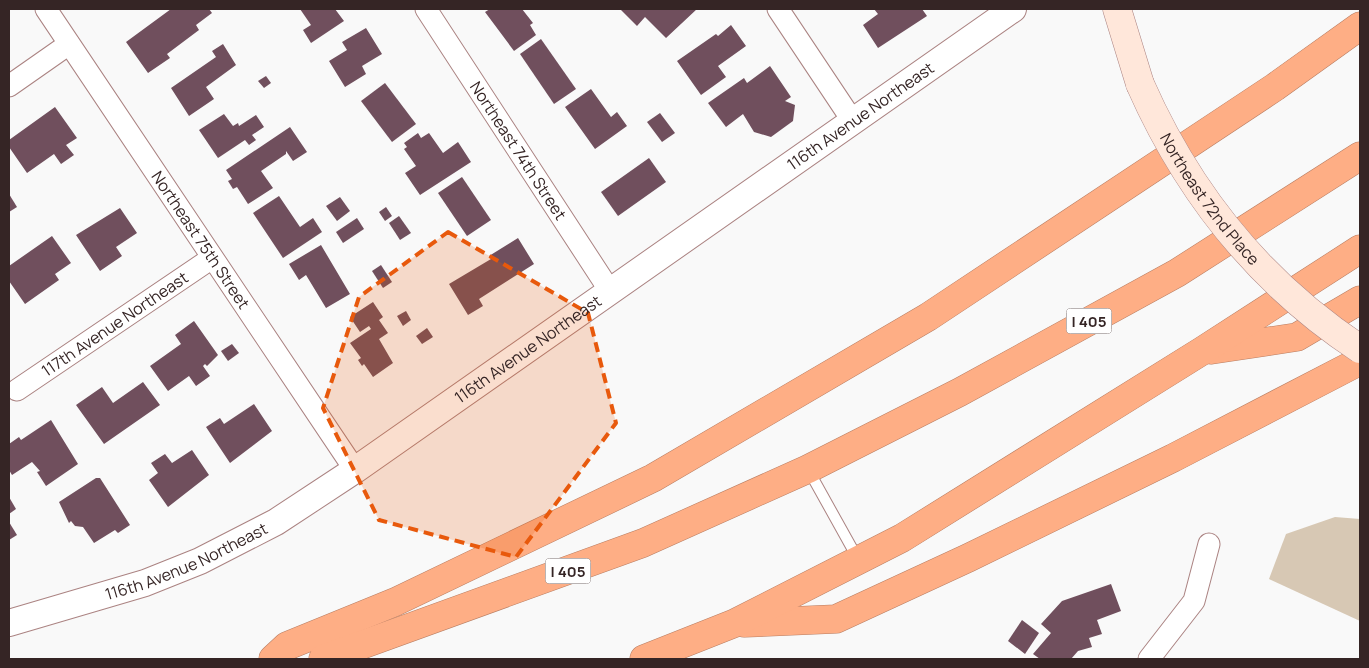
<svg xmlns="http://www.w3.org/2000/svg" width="1369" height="668" viewBox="0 0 1369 668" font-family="Manrope,sans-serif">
	<rect width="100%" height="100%" fill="#f9f9f9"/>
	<path fill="#d7c8b4" d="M1335,517L1360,519V621L1269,579L1286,534Z"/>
	<g fill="#704f5d">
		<path d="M171,9H209L212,13L196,25L199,30L167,54L170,58L148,73L126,42Z"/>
		<path d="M300,9H335L344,21L311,43L303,30L311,25Z"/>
		<path d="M490,9H522L533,23L530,25L536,35L514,51L485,12Z"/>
		<path d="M620,9H697L666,38L645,17L637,26Z"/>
		<path d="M874,9H922L927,16L878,48L863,25L878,14Z"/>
		<path d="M731,25L746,46L718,66L726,77L701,95L677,61L716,34L718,36Z"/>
		<path d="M366,28L382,54L362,66L366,74L345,87L329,61L347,50L342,42Z"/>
		<path d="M541,39L576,89L554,104L520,54Z"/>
		<path d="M223,44L236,65L206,87L214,99L189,116L171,88L216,57L212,51Z"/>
		<path d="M770,66L791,97L785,101L795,105L793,121L771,137L754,132L743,114L726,127L708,103L744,78L747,83Z"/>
		<path d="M266,76L271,83L264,88L258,81Z"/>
		<path d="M385,83L416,124L392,142L361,101Z"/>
		<path d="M591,89L611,117L617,112L627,126L595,149L565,107Z"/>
		<path d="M55,107L77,138L66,145L74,155L61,164L54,154L27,173L9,147V140Z"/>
		<path d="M660,113L675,133L662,142L647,122Z"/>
		<path d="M224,114L233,126L238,123L239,126L256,115L264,127L252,135L256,140L249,145L245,140L218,158L199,130Z"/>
		<path d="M290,127L307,152L293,161L286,151V154L261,171L273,188L248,204L237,187L233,189L228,181L232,179L226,170Z"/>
		<path d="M418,133L421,138L429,133L443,153L458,142L471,162L420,195L405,173L416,166L404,149L407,147L404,143Z"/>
		<path d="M649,158L666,182L618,216L601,192Z"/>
		<path d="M462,177L491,220L467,236L438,193Z"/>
		<path d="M9,194L17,207L9,212Z"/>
		<path d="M279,196L300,227L313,218L322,232L283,258L253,213Z"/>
		<path d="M340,197L350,211L337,221L326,206Z"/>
		<path d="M386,207L392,216L385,221L379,212Z"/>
		<path d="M120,208L137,233L116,247L122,256L100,271L76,235Z"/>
		<path d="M399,216L411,233L400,240L389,223Z"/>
		<path d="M357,218L364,229L343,243L336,232Z"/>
		<path d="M52,236L71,263L55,274L59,280L25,304L9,281V266Z"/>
		<path d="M518,238L534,264L479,299L483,306L468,315L449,284L491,259L489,256Z"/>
		<path d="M321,245L350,294L326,308L306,275L299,280L289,264Z"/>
		<path d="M381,265L392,282L383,288L372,271Z"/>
		<path d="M373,302L383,317L379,320L388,333L379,339L393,363L373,377L364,364L362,366L358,360L361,358L350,343L371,329L369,326L360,332L350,317Z"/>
		<path d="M406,311L411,320L403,326L397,316Z"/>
		<path d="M194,321L218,355L207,366L205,364L203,366L210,376L196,386L189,376L168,391L150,366L181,344L175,335Z"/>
		<path d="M427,328L433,337L422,344L416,336Z"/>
		<path d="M232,344L239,353L228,361L221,351Z"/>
		<path d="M143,382L160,405L104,444L76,405L102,387L113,403Z"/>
		<path d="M254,404L272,431L230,463L206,427L220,418L224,424Z"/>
		<path d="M51,420L78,464L46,486L37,472L40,471L32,462L12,475L9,470V444L19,437L21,440Z"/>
		<path d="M192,450L209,475L168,507L149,480L158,473L151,463L165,454L172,463Z"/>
		<path d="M96,478H100L130,525L118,533L115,530L94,543L83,527L75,526L71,521L69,523L59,502Z"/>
		<path d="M9,497L16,509L9,514Z"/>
		<path d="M9,522L17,535L9,540Z"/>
		<path d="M1111,584L1121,611L1097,620L1102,634L1089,638L1092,647L1078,651L1071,659H1040L1033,654L1051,633L1041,624L1062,601Z"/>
		<path d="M1022,620L1039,633L1025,654L1008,641Z"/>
	</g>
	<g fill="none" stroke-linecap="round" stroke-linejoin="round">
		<g stroke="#ab8382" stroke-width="12">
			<path id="service" d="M809,471L858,559"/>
		</g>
		<g stroke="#ab8382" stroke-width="23">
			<g id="minor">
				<path id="s1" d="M46,9L355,470"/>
				<path id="s2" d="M426,9L610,291"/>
				<path d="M778,9L852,120"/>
				<path d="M9,86L69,44"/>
				<path id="s3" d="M17,390L212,258"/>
				<path d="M1149,659L1194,601L1209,544"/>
			</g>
		</g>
		<g stroke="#ab8382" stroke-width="28">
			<g id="tertiary">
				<path id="s4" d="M9,623L145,583L200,561L276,522L355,470L1013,9"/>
			</g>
		</g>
		<g stroke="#ab8382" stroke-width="29">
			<path id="secondary" d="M1117,9L1140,84"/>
		</g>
		<g stroke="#b87e63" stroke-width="29">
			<g id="motorway">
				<path d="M1211,350L1297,337L1360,300"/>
				<path d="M744,623L836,619L968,558L1173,458L1360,361"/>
				<path d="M273,659L287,646L395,602L653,478L928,317L1275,87L1360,26"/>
				<path d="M323,659L643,543L808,469L960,392L1177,273L1360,156"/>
				<path d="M644,659L735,623L902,538L1202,351L1360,249"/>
			</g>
		</g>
		<use href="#service" stroke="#fff" stroke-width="10"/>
		<use href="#minor" stroke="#fff" stroke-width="21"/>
		<use href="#tertiary" stroke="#fff" stroke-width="26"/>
		<use href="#secondary" stroke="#ffe7da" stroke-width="28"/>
		<use href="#motorway" stroke="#feae85" stroke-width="28"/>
		<g stroke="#ab8382" stroke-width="29" stroke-linecap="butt">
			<g id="secondary-bridge">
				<path id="s5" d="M1140,84C1188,193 1260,283 1360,349"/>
			</g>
		</g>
		<use href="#secondary-bridge" stroke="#ffe7da" stroke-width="28"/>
	</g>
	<path fill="#e8590c" fill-opacity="0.2" stroke="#e8590c" stroke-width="4" stroke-dasharray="10 6" stroke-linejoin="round" d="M448,232L588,313L616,423L516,557L379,520L323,408L359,297Z"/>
	<g text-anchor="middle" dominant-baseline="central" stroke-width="5" stroke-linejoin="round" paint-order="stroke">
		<g fill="#fff" stroke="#726666" stroke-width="1">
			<rect x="1066.5" y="308.5" width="45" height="25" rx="4"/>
			<rect x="545.5" y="558.5" width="45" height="25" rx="4"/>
		</g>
		<g font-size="15" font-weight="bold" fill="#352525">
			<text x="1089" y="321">I 405</text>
			<text x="568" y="571">I 405</text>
		</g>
		<g font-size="16" fill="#352525" stroke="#fff">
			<text stroke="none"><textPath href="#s4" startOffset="998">116th Avenue Northeast</textPath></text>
			<text stroke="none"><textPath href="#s2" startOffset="169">Northeast 74th Street</textPath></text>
			<text stroke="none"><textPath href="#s5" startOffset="135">Northeast 72nd Place</textPath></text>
			<text stroke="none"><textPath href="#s1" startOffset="278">Northeast 75th Street</textPath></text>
			<text stroke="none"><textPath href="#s3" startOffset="118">117th Avenue Northeast</textPath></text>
			<text stroke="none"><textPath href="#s4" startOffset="592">116th Avenue Northeast</textPath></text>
			<text stroke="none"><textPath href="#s4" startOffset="188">116th Avenue Northeast</textPath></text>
		</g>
	</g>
	<rect width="1369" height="668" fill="none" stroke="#352525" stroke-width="20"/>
</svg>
